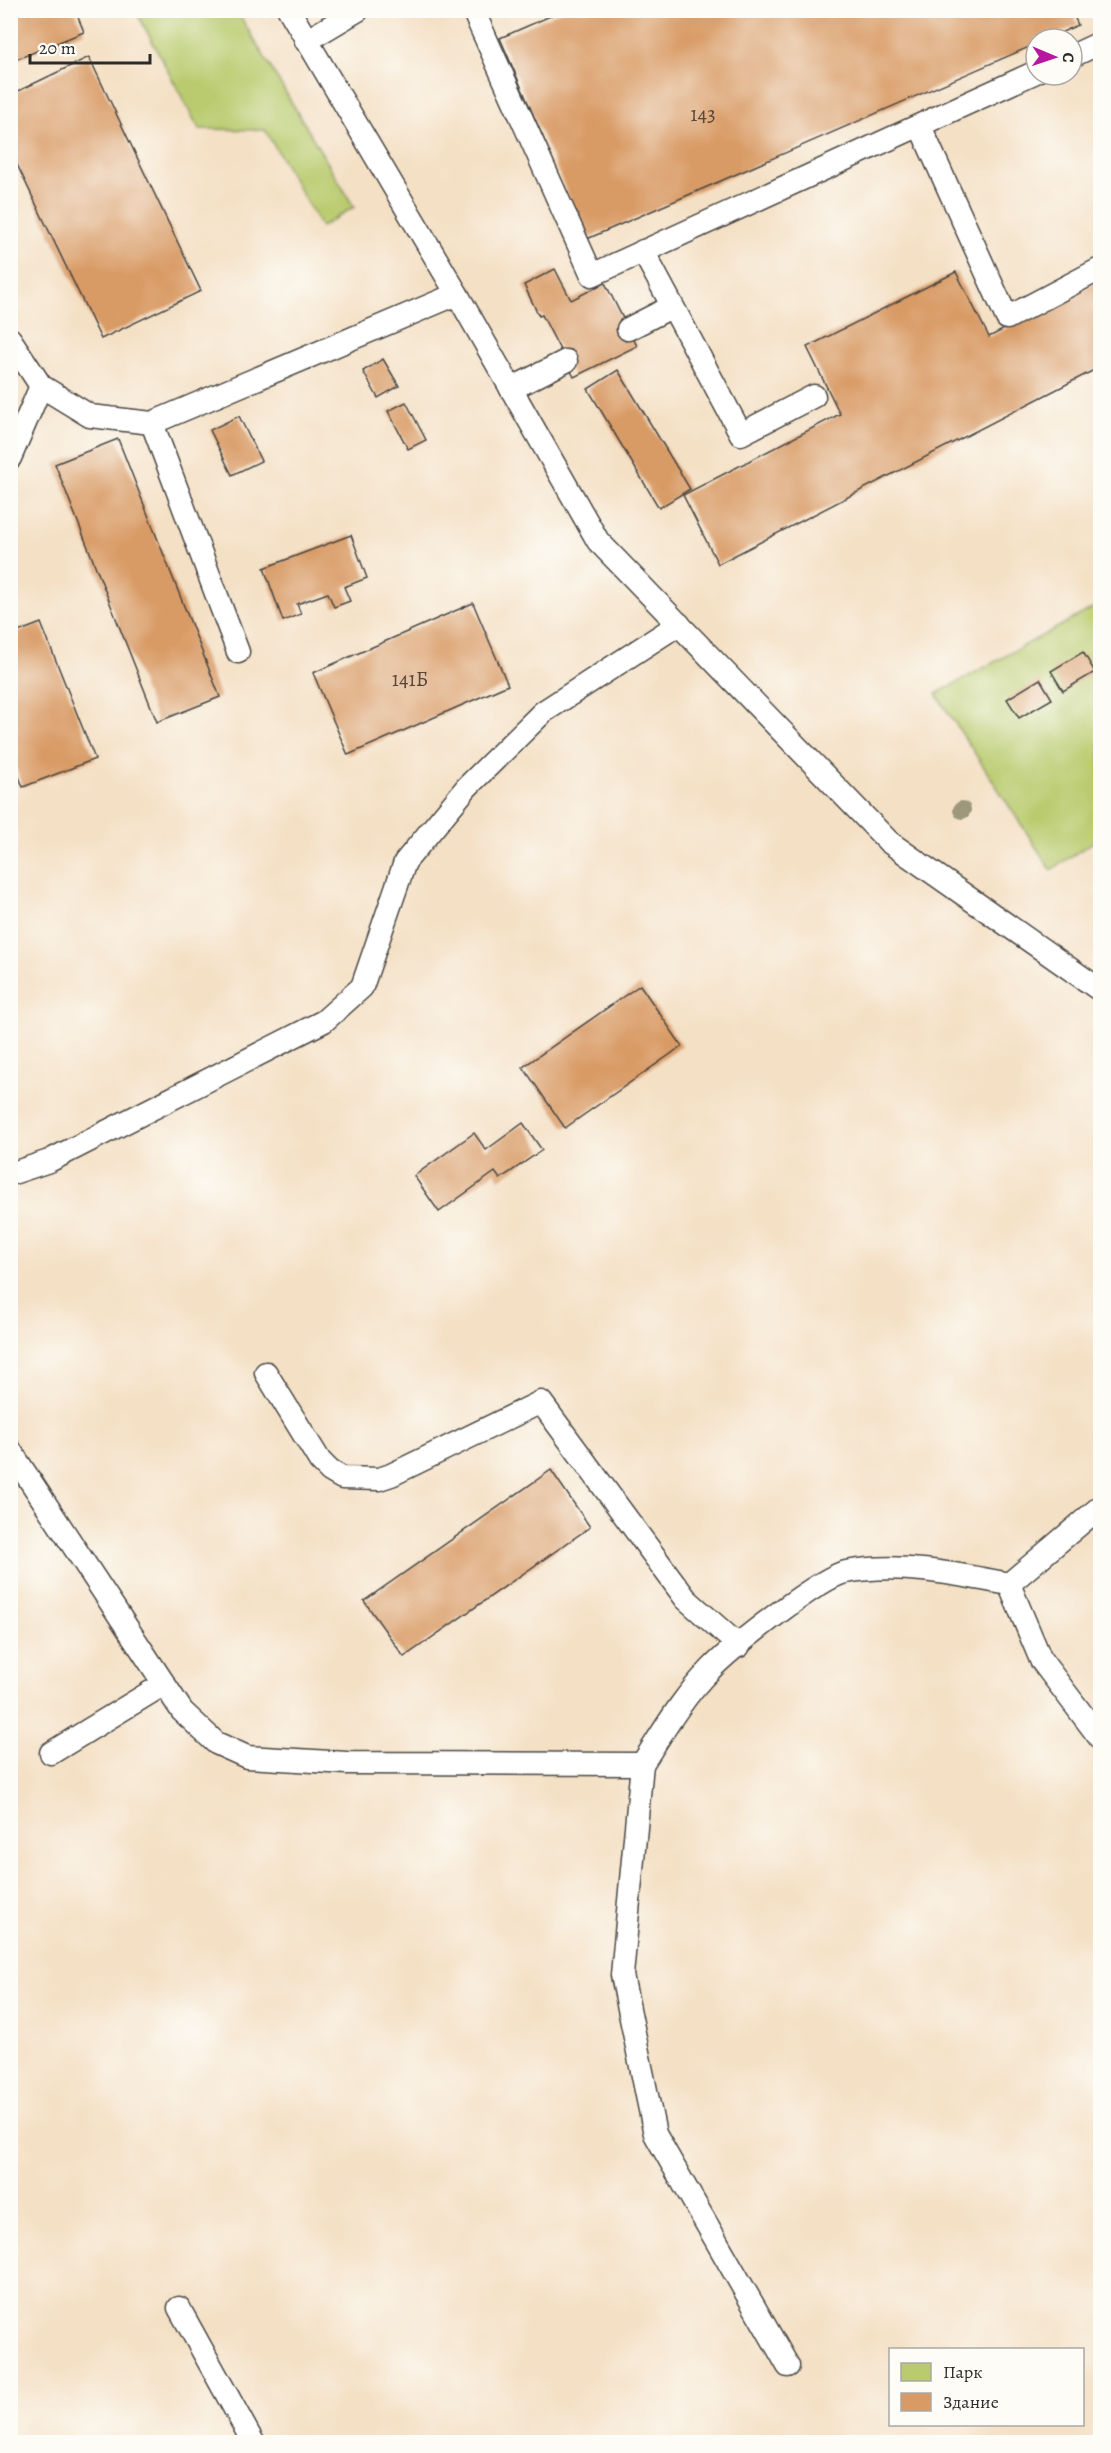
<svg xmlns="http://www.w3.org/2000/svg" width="1111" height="2453" viewBox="0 0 1111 2453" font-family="Alegreya,serif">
	<rect width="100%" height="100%" fill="#fdfcf7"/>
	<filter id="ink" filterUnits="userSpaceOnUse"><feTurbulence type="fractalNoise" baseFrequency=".0167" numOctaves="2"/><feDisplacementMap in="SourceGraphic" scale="12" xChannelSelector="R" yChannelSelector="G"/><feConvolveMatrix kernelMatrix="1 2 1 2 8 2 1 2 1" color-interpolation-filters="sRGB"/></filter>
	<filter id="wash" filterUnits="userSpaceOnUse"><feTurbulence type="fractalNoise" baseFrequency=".008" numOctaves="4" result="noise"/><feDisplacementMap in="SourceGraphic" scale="24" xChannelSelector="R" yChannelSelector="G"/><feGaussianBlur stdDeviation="1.35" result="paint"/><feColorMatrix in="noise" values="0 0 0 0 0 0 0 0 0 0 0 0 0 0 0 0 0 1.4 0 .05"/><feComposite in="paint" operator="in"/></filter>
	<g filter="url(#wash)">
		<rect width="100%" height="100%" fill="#f4e0c5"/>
		<g fill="#b9cb6e" stroke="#727b4c" stroke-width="1.5">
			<path d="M136,11H237L354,207L321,227L265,130L199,129Z"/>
			<path d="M1100,604V837L1051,870L936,694Z"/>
		</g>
		<g id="blocks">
			<g fill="#d99b66">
				<path d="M10,10H75L84,32L10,62Z"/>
				<path d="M564,10H1071L1078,25L1047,39H1036V44L587,239L500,38Z"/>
				<path d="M89,57L201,291L101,339L10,150V95Z"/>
				<path d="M555,269L571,300L605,283L637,346L574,377L542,315L539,316L524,285Z"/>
				<path d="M956,272L989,337L1100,280V367L718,564L683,495L840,414L807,347Z"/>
				<path d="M383,359L399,386L378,398L363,371Z"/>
				<path d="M618,370L690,489L659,508L588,389Z"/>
				<path d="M406,402L426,440L408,449L388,411Z"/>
				<path d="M239,416L261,461L232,475L210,430Z"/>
				<path d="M118,439L220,697L157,722L55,464Z"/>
				<path d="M351,535L367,578L344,587L350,601L334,607L328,593L297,604L301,614L283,621L264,568Z"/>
				<path d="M473,603L508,685L348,755L313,673Z"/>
				<path d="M41,623L95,759L23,787L10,754V635Z"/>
				<path d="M1083,652L1095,672L1063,691L1051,671Z"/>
				<path d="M1040,679L1052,699L1019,718L1007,699Z"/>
				<path d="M640,985L682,1046L565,1128L523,1067Z"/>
				<path d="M523,1123L542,1150L500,1179L495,1172L439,1212L414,1176L474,1133L486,1150Z"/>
				<path d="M551,1470L590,1527L404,1657L364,1601Z"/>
			</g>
		</g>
	</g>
	<g filter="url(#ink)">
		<use href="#blocks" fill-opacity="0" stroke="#494642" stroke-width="1.5"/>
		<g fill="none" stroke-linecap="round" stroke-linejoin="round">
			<g stroke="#494642" stroke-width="25">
				<g id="lane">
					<path d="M289,10L457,294L598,541L889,842L1100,990"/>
					<path d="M473,10L592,275L1036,72"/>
					<path d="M306,41L358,10"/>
					<path d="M1072,56L1100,43"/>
					<path d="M920,126L1007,318L1100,269"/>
					<path d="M643,251L741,434L814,396"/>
					<path d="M628,329L671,307"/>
					<path d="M10,339L41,386L90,416L152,423L457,294"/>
					<path d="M511,389L566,361"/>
					<path d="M152,423L238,652"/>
					<path d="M10,458L41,386"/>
					<path d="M10,1174L49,1161L324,1021L362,987L405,862L467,787L543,712L679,624"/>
					<path d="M266,1373L320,1461L330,1471L342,1478L379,1479L391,1475L541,1402L686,1599L739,1646"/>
					<path d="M10,1450L182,1711L216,1743L247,1757L347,1763L642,1764C663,1732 682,1698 709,1671C728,1650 820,1577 846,1572C900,1562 956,1574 1009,1584L1100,1507"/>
					<path d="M1009,1584L1041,1660L1100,1738"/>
					<path d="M51,1753L164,1684"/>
					<path d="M642,1764L622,1975L655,2134L788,2366"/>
					<path d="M179,2308L253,2442"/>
				</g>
			</g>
			<use href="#lane" stroke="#fff" stroke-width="22"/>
		</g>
		<circle fill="#9d977b" cx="962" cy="810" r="9"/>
	</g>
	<g text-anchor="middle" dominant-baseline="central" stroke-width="5" stroke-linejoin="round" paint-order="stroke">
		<g font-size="21" fill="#56473a">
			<text x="703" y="114">143</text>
			<text x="410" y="679">141Б</text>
		</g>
	</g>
	<rect width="1111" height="2453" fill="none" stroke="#fdfcf7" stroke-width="36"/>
	<rect x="889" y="2348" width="195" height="78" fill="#fdfcf7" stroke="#a9a8a5" stroke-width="1.5"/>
	<rect x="901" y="2363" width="30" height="18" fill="#b9cb6e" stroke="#a9a8a5" stroke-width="1.5"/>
	<text x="943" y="2378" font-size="18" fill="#2b2b2b">Парк</text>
	<rect x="901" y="2393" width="30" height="18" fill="#d99b66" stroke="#a9a8a5" stroke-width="1.5"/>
	<text x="943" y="2408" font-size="18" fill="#2b2b2b">Здание</text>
	<g transform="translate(1054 57) rotate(92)"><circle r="28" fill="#fdfcf7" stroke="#a9a8a5" stroke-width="1.5"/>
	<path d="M0-4.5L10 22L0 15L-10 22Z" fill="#b5179e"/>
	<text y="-9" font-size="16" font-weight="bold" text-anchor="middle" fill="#2b2b2b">С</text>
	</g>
	<path d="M30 54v9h120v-9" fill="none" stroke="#2b2b2b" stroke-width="3"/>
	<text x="39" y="54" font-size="18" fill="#2b2b2b" stroke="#fdfcf7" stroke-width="4.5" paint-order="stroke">20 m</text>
</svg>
